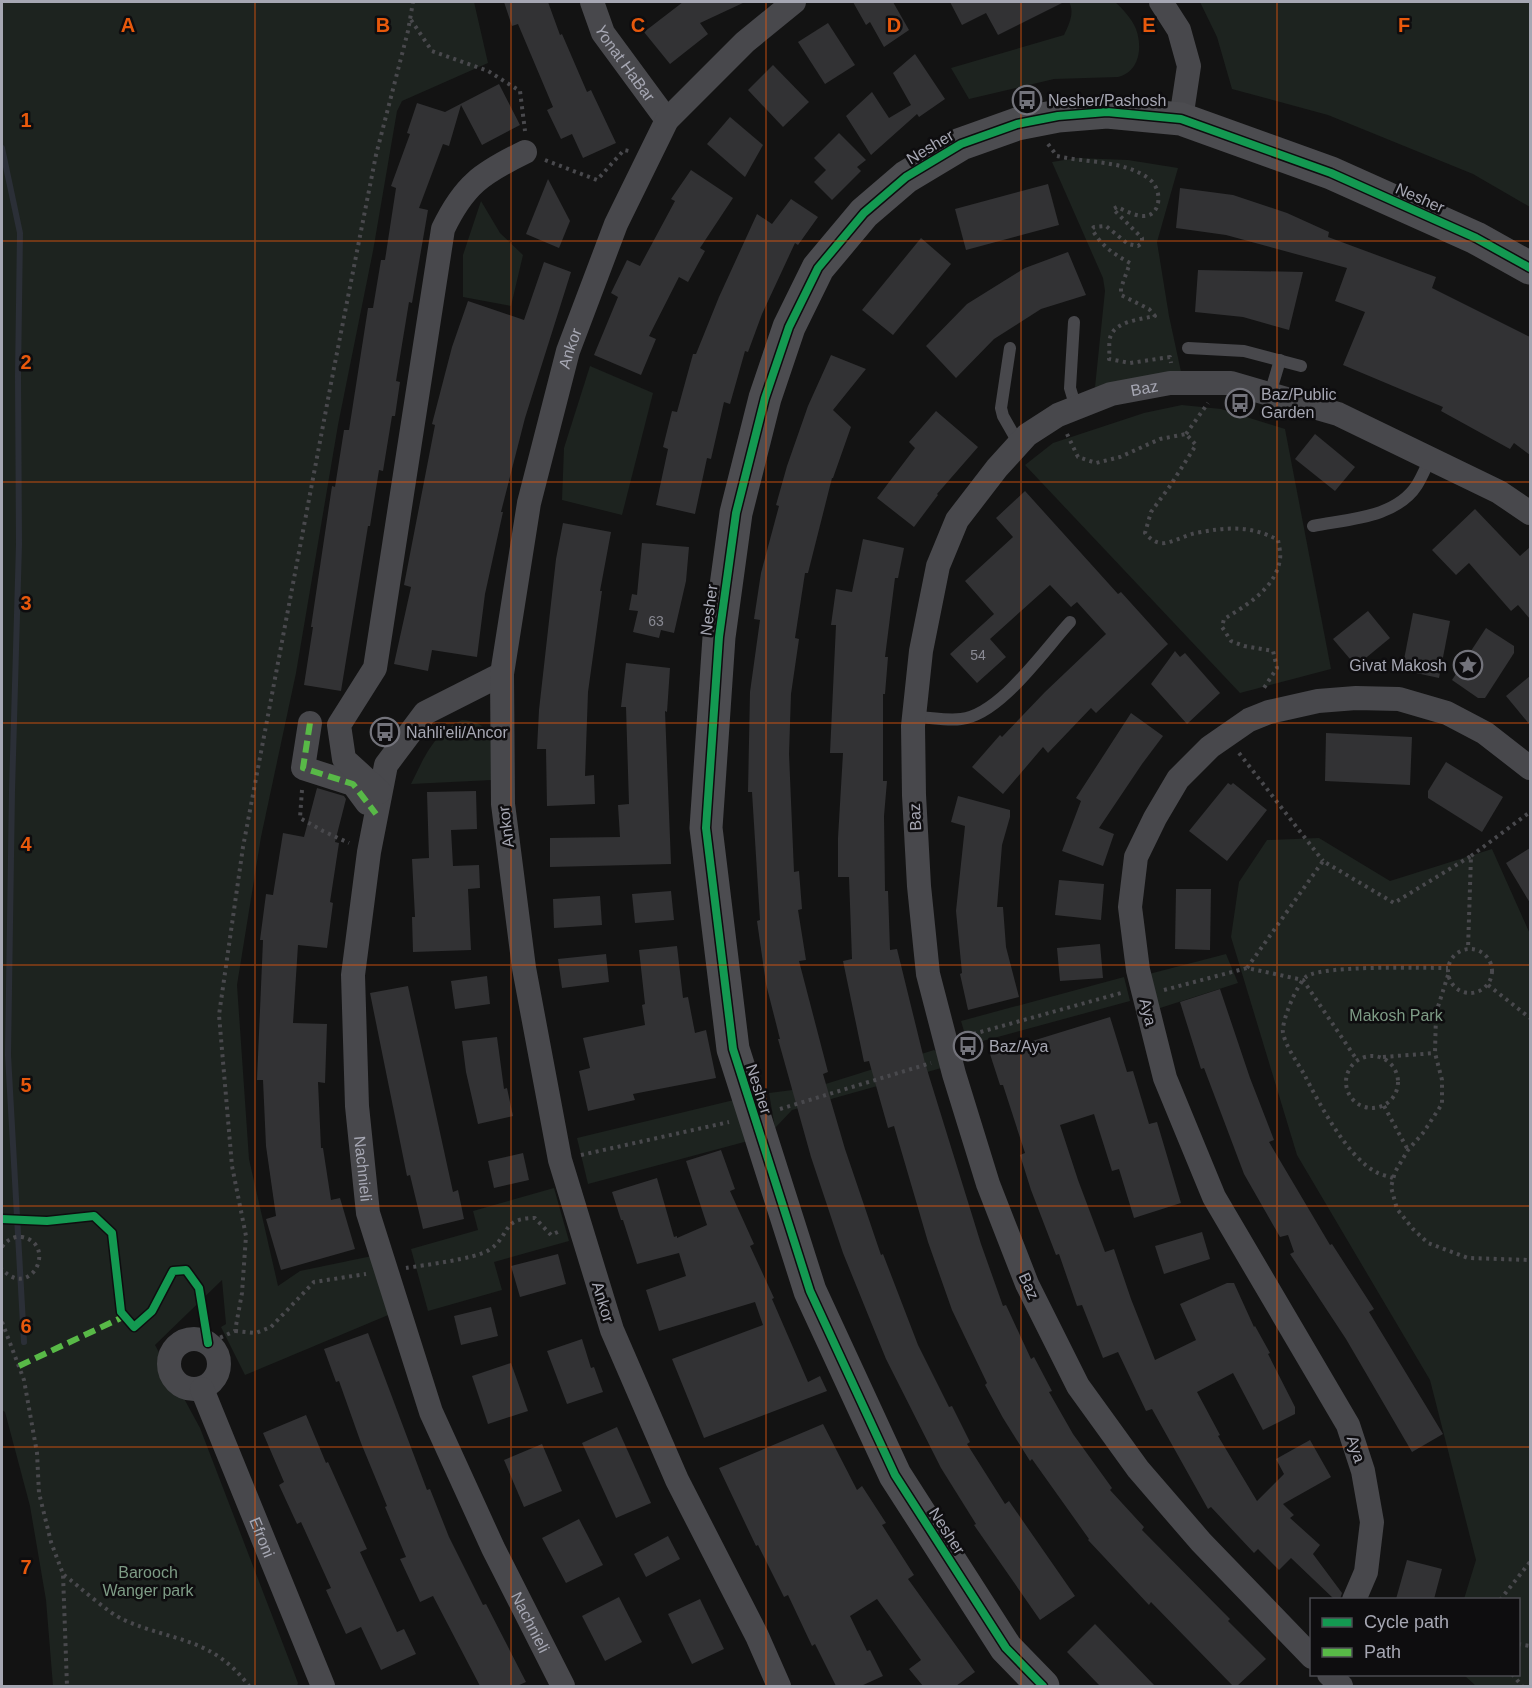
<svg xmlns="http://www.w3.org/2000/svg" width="1532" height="1688" viewBox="0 0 1532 1688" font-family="Helvetica,sans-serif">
	<rect width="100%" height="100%" fill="#131313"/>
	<g fill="#1d231f">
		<path d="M2,2H474L488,63L402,101L397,111L373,251L338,425L296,673L261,837L237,985L249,1159L278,1286L300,1271L372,1256L393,1313L245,1375L221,1327L226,1324L222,1280L155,1345L200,1428L298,1683L297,1686H53L46,1600L30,1506L5,1412L2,1410Z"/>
		<path d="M1069,2H1115C1123,9 1132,19 1136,29C1143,48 1139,72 1118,77L1054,79L969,99L951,68L1064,35C1069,25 1075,12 1069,2Z"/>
		<path d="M1200,2H1530V207L1473,174L1328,115L1232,89L1217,37Z"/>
		<path d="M1077,158L1128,160L1178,168L1157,242L1169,316L1183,381L1095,387L1105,291L1103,278L1052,162Z"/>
		<path d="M481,201L500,233L523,255L511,306L463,297V255Z"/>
		<path d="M590,366L653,393L622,515L562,500L564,448Z"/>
		<path d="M1182,405L1221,409L1285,429L1331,669L1240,693L1025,465L1053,443L1144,413Z"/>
		<path d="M462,720C499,722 492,752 492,780L411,784C425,756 433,734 462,720Z"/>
		<path d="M1319,838L1390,881L1492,849L1530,934V1686H1476L1464,1675L1518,1674V1600L1464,1599L1476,1560L1430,1380L1297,1155L1231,937L1239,882L1267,840Z"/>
		<path d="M1226,954L1238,983L1157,1009L1149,974Z"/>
		<path d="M1124,977L1130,1001L968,1045L961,1021Z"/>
		<path d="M934,1050L952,1065L792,1110L775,1128L769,1093L816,1087Z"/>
		<path d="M738,1099L748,1141L588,1184L577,1138Z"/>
		<path d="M554,1188L569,1241L494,1262L502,1290L428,1311L411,1249L478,1230L473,1211Z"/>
	</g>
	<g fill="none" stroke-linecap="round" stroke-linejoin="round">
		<path stroke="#2b2f37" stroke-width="6" d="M2,148L20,233L18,376L19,544L12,791L8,1055L24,1342"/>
	</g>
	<g fill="#323234">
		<path d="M504,2H548L560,35L562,34L587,92L591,90L616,143L583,158L572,134L561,139L547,110L553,107L518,24L512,26Z"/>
		<path d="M683,2H745L700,23L708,34L670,64L644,32Z"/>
		<path d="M853,2H893L909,30L884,47L870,22L866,25Z"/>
		<path d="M950,2H1064L998,35L986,13L962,25Z"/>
		<path d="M828,23L855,65L825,84L798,42Z"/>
		<path d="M915,54L945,99L919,117L917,114L871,155L846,116L872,92L889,118L911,105L893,73Z"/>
		<path d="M773,65L809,102L783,127L748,90Z"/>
		<path d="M499,84L520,125L482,145L461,105L449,146L443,144L419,208L428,210L412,303L409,302L396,381L400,382L395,416H392L383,471L379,470L370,526H368L341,691L304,685L313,627H311L332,486L335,487L344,430H349L368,308H373L381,260H385L396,188L391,186L410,134L407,133L417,103L445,112Z"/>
		<path d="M730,117L763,145L745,177L707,144Z"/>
		<path d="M839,133L866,160L857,167L861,171L832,200L814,182L826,170L814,158Z"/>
		<path d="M691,170L733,198L700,248L705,251L688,282L679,277L649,336L656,339L641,375L594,355L618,297L611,293L627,260L640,266L675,201L671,199Z"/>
		<path d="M548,179L570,221L559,248L526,234Z"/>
		<path d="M1048,184L1059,225L966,250L955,209Z"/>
		<path d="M1180,188L1233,195L1287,213L1329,232L1328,237L1436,277L1432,288L1530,337V455L1514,443L1510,449L1441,411L1443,407L1343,365L1365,312L1335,301L1347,268L1226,235L1176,228Z"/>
		<path d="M791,199L818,217L798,245L795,243L762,314L748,352L745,351L730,404L724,402L711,459L707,458L695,514L656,505L668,449L663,447L672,411L677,412L693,354H696L719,297L757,214L772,224Z"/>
		<path d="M921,238L951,264L893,335L862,310Z"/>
		<path d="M1068,252L1086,295L1041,309L994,339L956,378L926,346L967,304L1025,268Z"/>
		<path d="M544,262L571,272L525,418L501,512H503L485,594L477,657L432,650L428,671L394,664L411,587L404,585L435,425L432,424L452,347L468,301L524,320Z"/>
		<path d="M1198,270L1303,272L1289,330L1243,317L1195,312Z"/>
		<path d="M831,355L866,369L833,410L851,427L833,478H832L808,573H805L795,638L799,639L791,694L789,754L794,872L799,871L802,909L798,910L806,960L799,961L828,1072L823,1074L845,1149L881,1255L883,1254L918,1345L949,1407L952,1406L970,1442L967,1444L1005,1504L1009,1501L1075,1596L1040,1620L974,1525L976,1524L941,1468L886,1359L843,1253L811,1157L778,1039H780L766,984L757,921L760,920L752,792H748L750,692L760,620L754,619L761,573L779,506L776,505L787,466L808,406Z"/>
		<path d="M936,411L978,447L937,494L938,495L914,527L877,498L915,448L909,442Z"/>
		<path d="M1315,434L1355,467L1335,491L1295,459Z"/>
		<path d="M1025,491L1118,594L1121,592L1168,644L1096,713L1091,708L1048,753L1043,747L1003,794L972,767L1000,735L1002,737L1045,692L1106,634L1077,602L1071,607L1050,585L990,639L1006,657L977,683L950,654L994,614L965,581L1013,537L996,518Z"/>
		<path d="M1475,509L1520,556L1530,547V619L1518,605L1511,611L1469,563L1456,575L1432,550Z"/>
		<path d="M563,523L611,532L600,591H602L588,692L585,776L594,775L595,804L547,806L546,749H537L539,710L556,559Z"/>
		<path d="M863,539L904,548L898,578H895L885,657H888L885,694H883V781H887L884,816L885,891H888L890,950L897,949L925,1063L981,1244L1003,1306L1006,1305L1031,1359L1034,1357L1052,1391L1049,1392L1073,1434L1112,1488L1110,1490L1144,1527L1142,1530L1230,1619L1228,1621L1266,1659L1237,1686H1233L1151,1602L1149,1605L1088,1540L1089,1539L1032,1459L1030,1461L1003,1418L985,1385L987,1383L952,1310L928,1242L894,1126L888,1128L869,1061L864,1062L843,961L852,959L849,877H838V838L843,753H830L836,625H831L836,589L852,592Z"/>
		<path d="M642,543L689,547L686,581L674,633L661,630L659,638L633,632L638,611L629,610L632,594L637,595Z"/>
		<path d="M1368,611L1390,638L1356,666L1333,639Z"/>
		<path d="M1413,613L1450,621L1439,678L1402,670Z"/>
		<path d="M1486,628L1514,646V653L1485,698H1478L1452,680Z"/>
		<path d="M1175,651L1180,657L1185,653L1220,693L1187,724L1151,684Z"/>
		<path d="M626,663L670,668L667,712L665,711L671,864L550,867V838L620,837L618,805L629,804L626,707H621Z"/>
		<path d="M1530,676V725L1506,696Z"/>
		<path d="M1131,713L1163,736L1142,764L1099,828L1114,834L1103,866L1062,851L1081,801L1076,798Z"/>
		<path d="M1326,733L1412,737L1410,785L1325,781Z"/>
		<path d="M1446,762L1503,797L1482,832L1428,798V791Z"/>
		<path d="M1228,783L1231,785L1233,783L1267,810L1227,861L1189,831Z"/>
		<path d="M317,788L344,796L346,799L335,842L339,843L330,902L333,903L327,948L298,945L293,1023L327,1024L325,1083L318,1082L321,1148H323L331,1200L340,1198L355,1249L281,1270L266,1219L276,1216L266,1146L263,1080H257L263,940H260L266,894L273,895L283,833L304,837Z"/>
		<path d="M476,791L477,829L451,830L453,866L479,865L480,888L468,889L471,950L413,952L412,917H415L412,859L429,858L427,792Z"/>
		<path d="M958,796L1010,810V817L1002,845L997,907H1003L1006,947L1019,997L968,1010L960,974L962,973L956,911L965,826L951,822Z"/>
		<path d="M1530,848V903L1506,863Z"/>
		<path d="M1059,880L1104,884L1101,920L1055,915Z"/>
		<path d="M1176,889H1211L1210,950L1175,949Z"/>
		<path d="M671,891L674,920L635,923L632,894Z"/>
		<path d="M600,896L602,925L554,928L553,899Z"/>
		<path d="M1100,944L1103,978L1060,981L1057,948Z"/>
		<path d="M677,946L683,998L688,997L695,1033L706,1030L716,1078L633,1094L635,1100L588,1111L579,1071L590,1068L583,1038L645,1025L642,1005L645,1004L639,950Z"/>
		<path d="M606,954L609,982L562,988L558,959Z"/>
		<path d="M487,976L490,1004L455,1009L451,981Z"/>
		<path d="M408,986L453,1192L458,1190L464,1219L423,1229L410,1175L407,1176L370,993Z"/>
		<path d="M1220,989L1250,1078L1274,1140L1269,1142L1330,1245L1332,1244L1374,1309L1369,1312L1443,1434L1412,1452L1346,1339L1290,1254L1294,1252L1288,1235L1280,1237L1244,1174L1204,1068L1201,1069L1180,1002Z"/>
		<path d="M1110,1017L1127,1072L1133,1071L1149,1124L1157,1122L1181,1203L1134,1218L1119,1169L1112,1171L1094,1114L1060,1125L1078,1180L1105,1252L1114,1249L1131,1299L1155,1360L1196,1340L1180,1304L1227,1283H1234L1254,1327L1255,1326L1270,1353L1268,1354L1295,1407V1414L1263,1430L1233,1373L1197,1392L1220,1435L1218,1436L1257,1501L1284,1474L1276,1459L1310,1440L1331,1477L1283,1504L1294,1515L1290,1518L1320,1545L1313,1554L1342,1593L1340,1599H1334L1291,1558L1279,1570L1258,1549L1254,1553L1211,1507L1208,1509L1152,1409L1146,1411L1118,1352L1103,1358L1082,1305L1077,1306L1059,1254L1056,1255L1031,1190L1020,1155L1025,1153L1003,1085H1000L990,1054Z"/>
		<path d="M497,1037L504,1089L507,1088L513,1116L478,1124L466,1072L462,1041Z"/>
		<path d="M721,1150L735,1189L730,1191L754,1244L750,1246L774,1298L772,1299L808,1382L820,1376L827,1391L704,1438L672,1359L763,1325L755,1302L659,1331L646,1290L686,1276L679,1253L637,1264L623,1220H621L612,1192L657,1178L674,1237L677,1236V1238L707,1225L686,1161Z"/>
		<path d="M523,1153L529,1180L494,1188L488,1161Z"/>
		<path d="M1202,1232L1210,1259L1164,1274L1155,1246Z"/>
		<path d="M558,1254L566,1284L520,1297L511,1266Z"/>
		<path d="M491,1307L498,1336L461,1345L454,1316Z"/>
		<path d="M368,1333L427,1490L430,1489L449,1537L483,1605L486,1604L526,1682L517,1686H480L433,1596L420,1602L400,1559L406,1557L385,1507L387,1506L361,1443L339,1381L336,1382L324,1349Z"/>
		<path d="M582,1339L591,1368L594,1367L603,1392L567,1404L547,1351Z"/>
		<path d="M511,1363L528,1411L488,1424L472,1376Z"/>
		<path d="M306,1415L326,1463L328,1462L367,1549L360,1552L397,1632L404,1629L416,1654L381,1670L361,1627L346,1634L326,1590L331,1588L301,1522L297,1524L279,1485L284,1482L263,1433Z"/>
		<path d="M823,1424L857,1490L862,1486L886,1523L882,1525L914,1575L908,1579L975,1672L956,1686H923L909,1669L921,1660L877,1599L850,1616L867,1651L870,1650L883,1676L861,1686H836L815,1644L812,1646L788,1595L784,1597L758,1545L756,1546L719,1468Z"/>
		<path d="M617,1427L651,1503L616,1518L582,1443Z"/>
		<path d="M542,1444L562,1491L524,1507L504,1460Z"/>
		<path d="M579,1519L603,1565L566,1583L542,1538Z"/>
		<path d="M668,1536L680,1559L646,1577L634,1554Z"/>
		<path d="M1407,1560L1442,1569L1434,1599H1396Z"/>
		<path d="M619,1597L642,1642L605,1661L582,1616Z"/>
		<path d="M700,1599L724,1649L692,1664L668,1614Z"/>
		<path d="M1095,1624L1155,1686H1100L1067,1652Z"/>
	</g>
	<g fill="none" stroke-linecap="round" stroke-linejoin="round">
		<g stroke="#49494d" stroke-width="4" stroke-dasharray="3 4.5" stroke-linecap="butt">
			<path d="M411,20L432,51L488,71L520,91L525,131"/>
			<path d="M1048,144L1057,156C1086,163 1123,160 1148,178C1164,189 1161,217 1143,216C1135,216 1124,210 1117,207L1113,209L1142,238V243L1138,246L1128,244L1106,226L1094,227L1092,229C1101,246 1114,254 1130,263L1121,288V295L1149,309L1155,316C1142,319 1117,321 1111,335C1108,341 1110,352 1109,359L1130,363L1170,357L1171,363"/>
			<path d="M545,160L597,180L624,150L629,151"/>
			<path d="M1067,434L1078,457L1096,463L1120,457L1160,439L1186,434L1196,445L1170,486L1151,512L1145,533C1150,539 1157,544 1165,543C1176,541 1186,535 1196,533C1227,527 1250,525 1278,540C1279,546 1281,553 1280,559C1276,588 1247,605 1224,619L1222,627L1231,641L1244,646L1273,651L1277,668L1262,691"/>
			<path d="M1186,434L1208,403"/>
			<path d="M1239,753L1323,861"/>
			<path d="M302,790L300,818L323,831L349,843"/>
			<path d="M1471,856L1530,812"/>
			<circle cx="1470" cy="971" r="22"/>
			<path d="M1247,968L1323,861L1394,903L1471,856L1468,949"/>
			<path d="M1448,975L1436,1013L1435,1053L1442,1080V1104L1423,1133L1408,1150L1395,1172L1391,1187L1397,1209L1413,1229L1428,1243L1468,1258L1530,1260"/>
			<path d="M1488,985L1530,1018"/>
			<path d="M1164,990L1247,968L1303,980L1357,1060"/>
			<path d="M966,1036L1121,993"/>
			<circle cx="1372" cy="1082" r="26"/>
			<path d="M1383,1057L1435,1053"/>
			<path d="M1384,1106L1408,1150"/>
			<path d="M780,1109L931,1063"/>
			<path d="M581,1155L729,1122"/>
			<path d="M1393,1178C1388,1176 1381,1175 1376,1172C1347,1157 1319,1103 1304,1074C1297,1062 1286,1047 1283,1033C1281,1022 1297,983 1307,976C1327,965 1421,968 1448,968"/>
			<path d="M2,1219L47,1221L94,1216L112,1233L121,1312L134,1327L152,1311L173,1271L186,1270L199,1288L208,1343L235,1331L242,1293L246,1236L232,1166L219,1015L243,847L333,373L376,155L408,31L413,2"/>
			<path d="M2,1247C7,1240 13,1236 22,1237C58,1244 31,1301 2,1269"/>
			<path d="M406,1268C424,1265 475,1259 489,1250C511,1236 500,1218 535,1218L551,1235L560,1231"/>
			<path d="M2,1322L24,1380L37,1453L39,1493L51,1542L63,1574L67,1686"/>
			<path d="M235,1331L256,1333L271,1327L314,1282L366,1274"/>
			<path d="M64,1575C79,1586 108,1613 124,1620C174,1642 212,1637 249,1686"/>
			<path d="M1500,1600L1530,1562"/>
			<path d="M1518,1644L1530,1646"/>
			<path d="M1512,1674L1522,1686"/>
		</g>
		<g stroke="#48484c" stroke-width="12">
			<path d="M1074,322L1070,388L1076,408"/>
			<path d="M1010,348L1001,408L1003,416L1019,444"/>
			<path d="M1188,348L1244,351L1301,366"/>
			<path d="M1270,394L1280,360"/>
			<path d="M1313,526C1348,519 1396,518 1417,485C1422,477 1426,467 1430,459"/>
			<path d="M914,717C929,717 946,721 961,719C1000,715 1044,650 1070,622"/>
		</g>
		<g stroke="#48484c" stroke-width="24">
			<path id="s1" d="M592,2L603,33L667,120"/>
			<path d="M1161,2L1179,30L1189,66L1181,119"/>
			<path id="s2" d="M502,674L425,713L386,765L369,852L353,975L357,1106L368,1213L431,1412L493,1548L563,1686"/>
			<path d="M310,723L303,768L353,784L367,803"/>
			<path d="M380,792L344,759L339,725L375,668L443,229C464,185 482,173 525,152"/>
			<circle cx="194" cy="1364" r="25"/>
			<path id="s3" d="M202,1389L323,1686"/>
			<path d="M1354,1600L1366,1572L1372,1522L1363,1471L1348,1425L1214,1197L1165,1078L1138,970L1130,907L1136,857L1155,818L1178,779L1210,747L1249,720L1269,712L1318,701L1356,698L1399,699L1447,713L1485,733L1530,768"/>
			<path id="s4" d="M1312,1657L1201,1542L1138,1469L1078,1386L1027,1284L988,1184L954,1074L928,974L919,886L914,795L913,726L921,651L938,566L957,520L997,468L1027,435L1058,415L1111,394L1170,383H1231L1338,414L1499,492L1530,513"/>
			<path d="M1329,1674L1341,1686"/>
			<path id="s5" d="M779,1686L757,1636L677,1480L612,1330L560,1160L524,968L503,804L502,674L529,503L568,351L616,224L667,120L745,42L794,2"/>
		</g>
		<path stroke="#4c4c50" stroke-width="33" d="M1043,1686L1006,1648L895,1475L810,1291L733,1049L706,828L719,637L736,513L765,398L789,327L818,268L864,213L906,177L961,144L1017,124L1058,116L1107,112L1181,119L1331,173L1476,238L1530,268"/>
		<g stroke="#58b947" stroke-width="6" stroke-dasharray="12 6" stroke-linecap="butt">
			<path d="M310,723L303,768L353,784L376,814"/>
			<path d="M19,1366L125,1316"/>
		</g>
		<g stroke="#0e0d0f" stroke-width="11">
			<g id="cycleway">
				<path d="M2,1219L47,1221L94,1216L112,1233L121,1312L134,1327L152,1311L173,1271L186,1270L199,1288L208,1343"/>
				<path d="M1043,1686L1006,1648L895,1475L810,1291L733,1049L706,828L719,637L736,513L765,398L789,327L818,268L864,213L906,177L961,144L1017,124L1058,116L1107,112L1181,119L1331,173L1476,238L1530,268"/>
			</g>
		</g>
		<use href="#cycleway" stroke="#139951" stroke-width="8"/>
	</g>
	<path fill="none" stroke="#e8590c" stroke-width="1.5" stroke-opacity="0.55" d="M255,2V1686M511,2V1686M766,2V1686M1021,2V1686M1277,2V1686M2,241H1530M2,482H1530M2,723H1530M2,965H1530M2,1206H1530M2,1447H1530"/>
	<defs>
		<g id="bus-ring" transform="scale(1.5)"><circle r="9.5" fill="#0e0d0f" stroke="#73737b" stroke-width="1.5"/><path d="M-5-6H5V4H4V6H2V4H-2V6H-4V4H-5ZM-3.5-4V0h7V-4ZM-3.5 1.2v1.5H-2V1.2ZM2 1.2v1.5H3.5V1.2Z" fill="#73737b"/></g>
		<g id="sight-ring" transform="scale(1.5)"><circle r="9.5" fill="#0e0d0f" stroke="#73737b" stroke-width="1.5"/><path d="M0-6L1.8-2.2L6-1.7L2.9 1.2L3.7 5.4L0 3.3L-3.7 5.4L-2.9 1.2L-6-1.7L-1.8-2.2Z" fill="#73737b"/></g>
	</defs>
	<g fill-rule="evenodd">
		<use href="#bus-ring" x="1027" y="100"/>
		<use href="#bus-ring" x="1240" y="403"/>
		<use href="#sight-ring" x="1468" y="665"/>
		<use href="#bus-ring" x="385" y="732"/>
		<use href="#bus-ring" x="968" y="1046"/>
	</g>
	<g text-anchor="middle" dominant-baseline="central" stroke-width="5" stroke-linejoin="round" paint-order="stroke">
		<g font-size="14" fill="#898a93">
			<text x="656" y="621">63</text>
			<text x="978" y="655">54</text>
		</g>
		<g font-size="16" fill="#a6a7b3" stroke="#0e0d0f">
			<text stroke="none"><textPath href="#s1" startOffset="70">Yonat HaBar</textPath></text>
			<text transform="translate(930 147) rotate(-31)">Nesher</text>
			<text transform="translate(1420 198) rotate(24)">Nesher</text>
			<text stroke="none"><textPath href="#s5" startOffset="1395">Ankor</textPath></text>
			<text stroke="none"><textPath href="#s4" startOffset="1497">Baz</textPath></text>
			<text transform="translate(709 610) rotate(-83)">Nesher</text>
			<text transform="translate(915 817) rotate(-93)">Baz</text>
			<text transform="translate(506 827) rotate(-97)">Ankor</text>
			<text transform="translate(1148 1012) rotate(76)">Aya</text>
			<text transform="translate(759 1089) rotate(72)">Nesher</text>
			<text stroke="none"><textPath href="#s2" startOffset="558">Nachnieli</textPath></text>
			<text transform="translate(1029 1286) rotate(66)">Baz</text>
			<text transform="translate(603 1302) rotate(73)">Ankor</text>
			<text transform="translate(1356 1449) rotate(72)">Aya</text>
			<text transform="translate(947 1531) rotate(57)">Nesher</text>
			<text stroke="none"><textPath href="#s3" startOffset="160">Efroni</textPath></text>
			<text stroke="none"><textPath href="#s2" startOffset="1044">Nachnieli</textPath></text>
		</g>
		<g font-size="16" fill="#a6a7b3" stroke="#0e0d0f" text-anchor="start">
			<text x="1048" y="100">Nesher/Pashosh</text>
			<text x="1261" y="394">Baz/Public<tspan x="1261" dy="18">Garden</tspan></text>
			<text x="1447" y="665" text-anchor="end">Givat Makosh</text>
			<text x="406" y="732">Nahli'eli/Ancor</text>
			<text x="989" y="1046">Baz/Aya</text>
		</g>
		<g font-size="16" fill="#7e9c86" stroke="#0e0d0f">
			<text x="1396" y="1015">Makosh Park</text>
			<text x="148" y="1572">Barooch<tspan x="148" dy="18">Wanger park</tspan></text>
		</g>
	</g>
	<g font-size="20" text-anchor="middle" font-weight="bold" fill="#e8590c" stroke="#0e0d0f" stroke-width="5" stroke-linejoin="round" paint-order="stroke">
		<text x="128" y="32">A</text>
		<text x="383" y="32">B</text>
		<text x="638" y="32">C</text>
		<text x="894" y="32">D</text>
		<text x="1149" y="32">E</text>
		<text x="1404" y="32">F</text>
		<text x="26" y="127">1</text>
		<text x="26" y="369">2</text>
		<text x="26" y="610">3</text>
		<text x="26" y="851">4</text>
		<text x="26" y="1092">5</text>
		<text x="26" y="1333">6</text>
		<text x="26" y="1574">7</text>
	</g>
	<rect width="1532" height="1688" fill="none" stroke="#a6a7b3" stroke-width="6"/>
	<rect x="1310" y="1598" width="210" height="78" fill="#0e0d0f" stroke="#4b4b51" stroke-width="1.5"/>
	<rect x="1322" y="1618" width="30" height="9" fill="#139951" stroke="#4b4b51" stroke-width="1.5"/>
	<text x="1364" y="1628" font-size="18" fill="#a6a7b3">Cycle path</text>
	<rect x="1322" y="1648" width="30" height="9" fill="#58b947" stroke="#4b4b51" stroke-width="1.5"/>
	<text x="1364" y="1658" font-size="18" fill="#a6a7b3">Path</text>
</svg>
